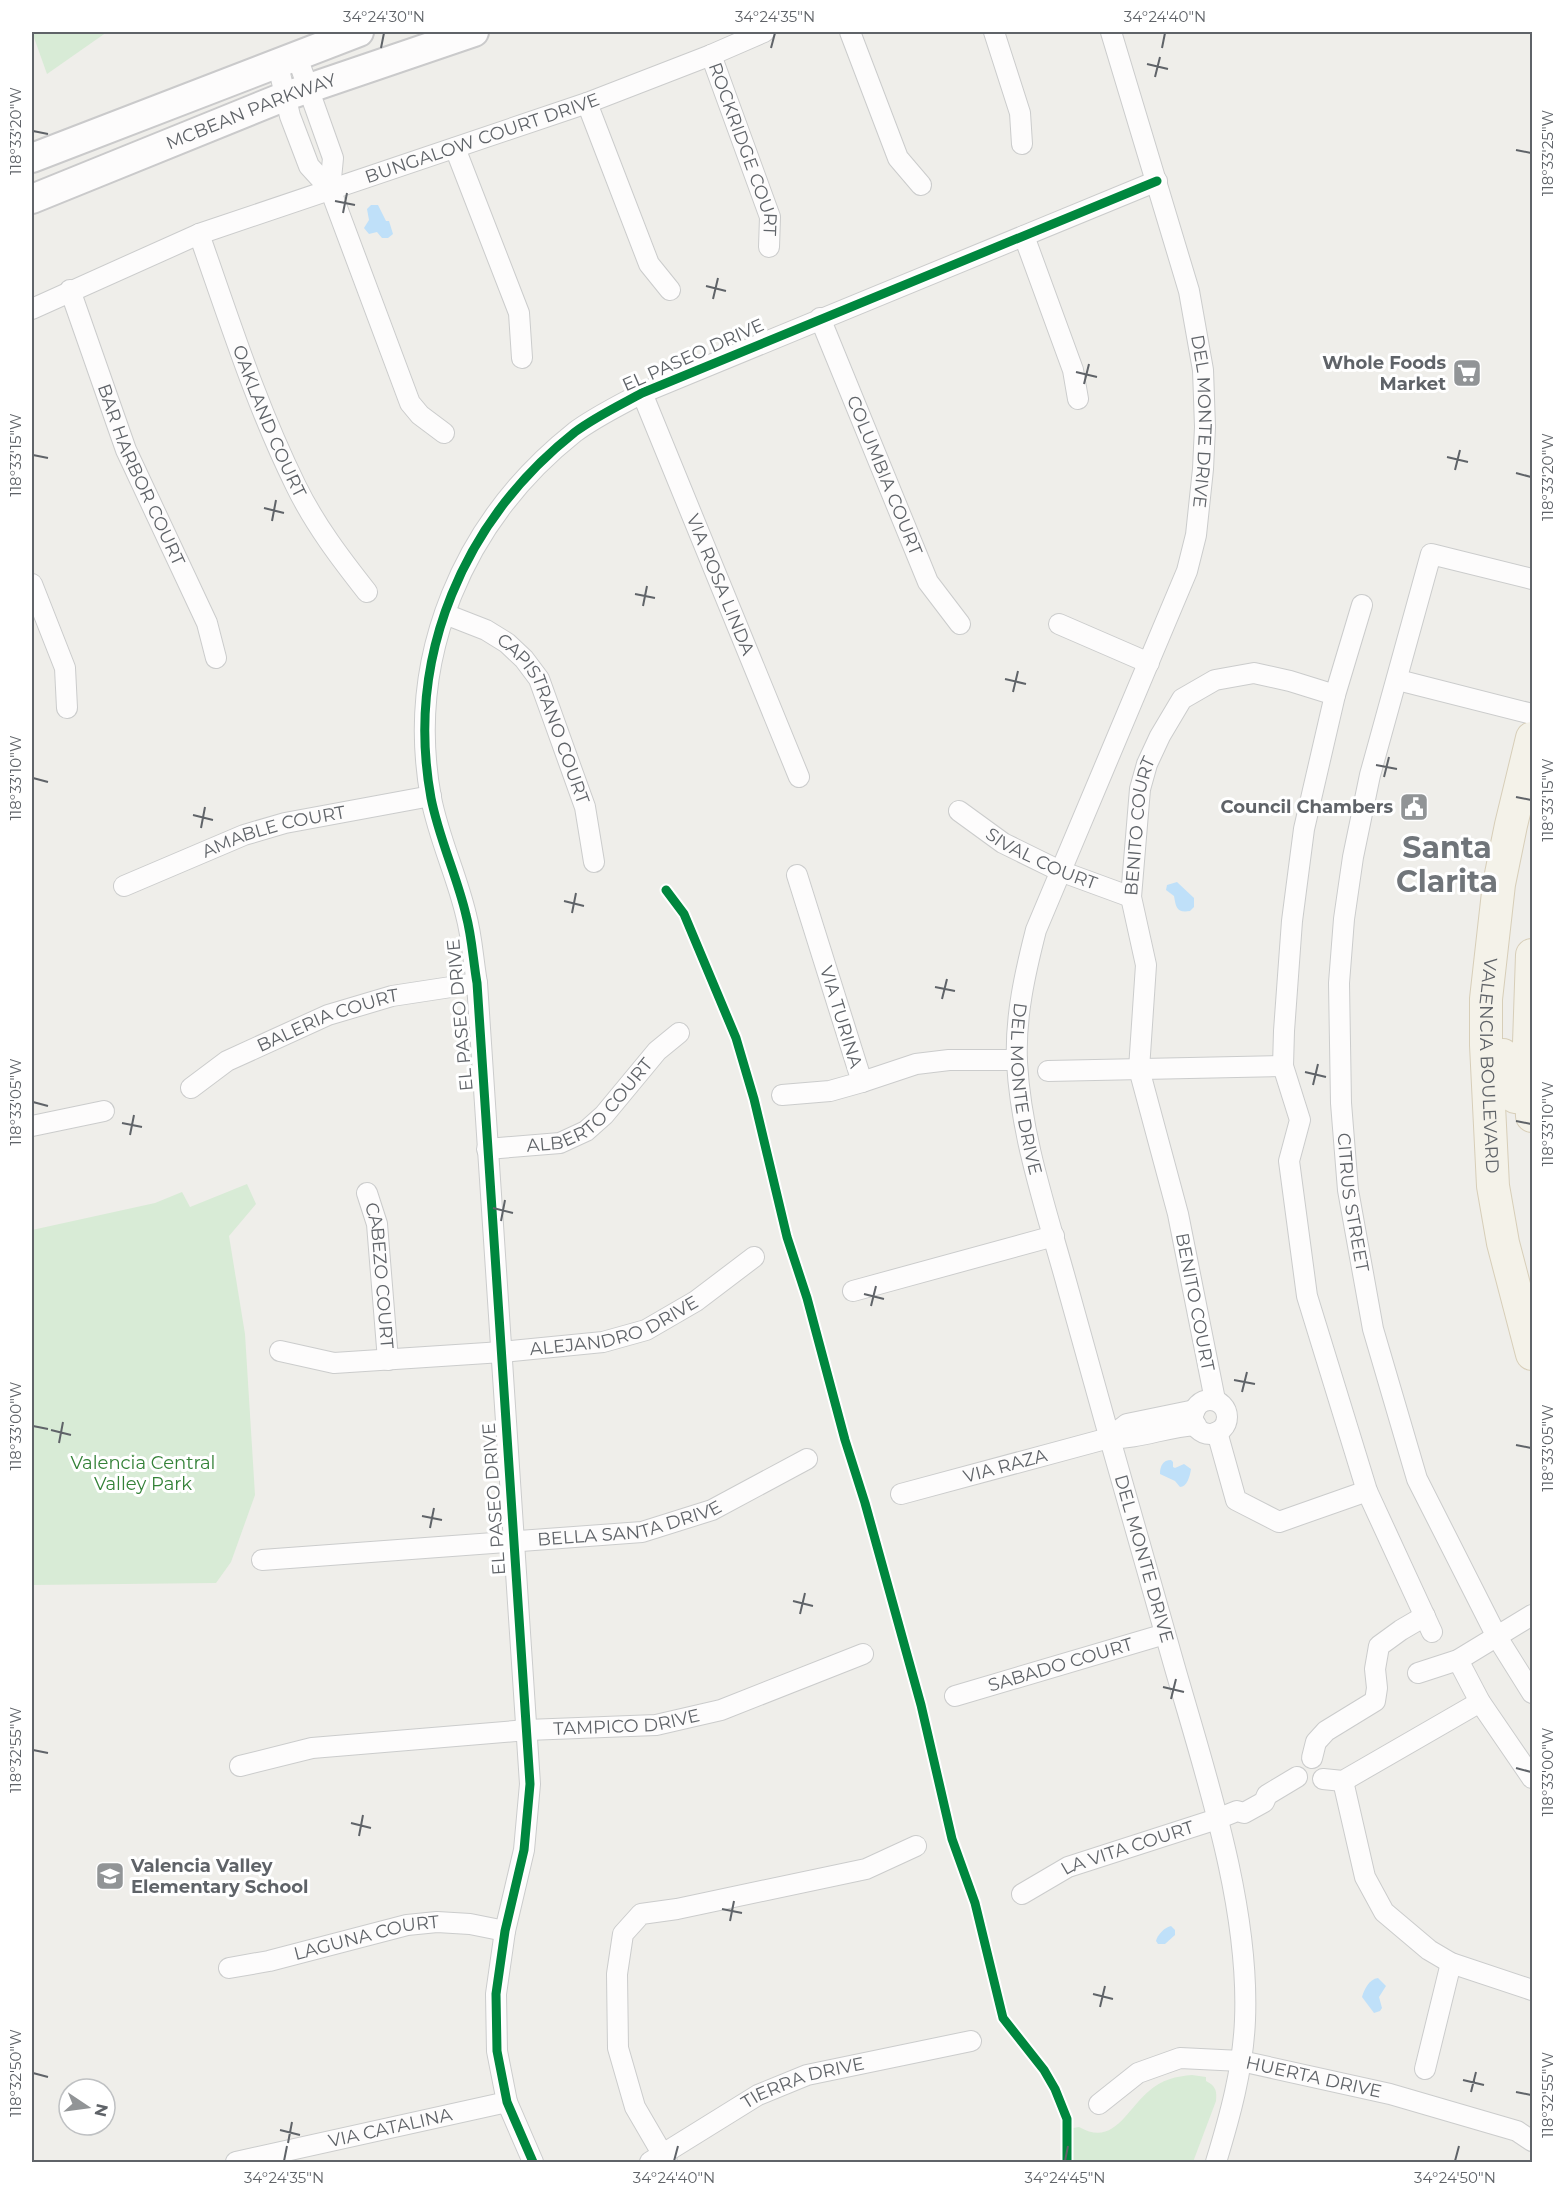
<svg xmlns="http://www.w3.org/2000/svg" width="1564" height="2194" viewBox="0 0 1564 2194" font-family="Montserrat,sans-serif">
	<rect width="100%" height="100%" fill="#efeeea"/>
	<g fill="#d8ebd6">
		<path d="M32,32H107L47,74Z"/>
		<path d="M247,1184L256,1204L229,1236L245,1334L255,1495L231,1562L216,1583L32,1585V1230L155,1203L182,1192L190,1207Z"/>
		<path d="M1192,2075L1206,2077V2081C1216,2086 1217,2091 1216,2101L1193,2162H1072L1071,2135L1073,2128L1079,2127C1114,2147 1126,2110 1149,2091C1161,2080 1177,2076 1192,2075Z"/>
	</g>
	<g fill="#bfe0f9">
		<path d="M371,205H378L386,221H389L393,234L388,238H382L377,232L369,234L364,228L369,220L367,209Z"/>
		<path d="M1177,882L1194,898V907L1190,911C1177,913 1176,908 1174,896L1166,890L1167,885Z"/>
		<path d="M1171,1460L1173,1462V1467L1175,1468L1184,1464L1191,1469C1190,1476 1187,1487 1180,1487L1175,1481L1160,1474C1160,1466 1163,1460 1171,1460Z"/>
		<path d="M1171,1926L1175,1930V1935L1165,1944H1158L1156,1941C1157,1935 1165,1927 1171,1926Z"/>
		<path d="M1378,1978L1386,1986L1379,1997L1382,2008L1380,2011L1374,2013L1362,1997C1364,1990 1369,1979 1378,1978Z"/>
	</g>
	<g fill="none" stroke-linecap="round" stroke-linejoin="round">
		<g stroke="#cbcccc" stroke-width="22">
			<g id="street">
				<path d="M850,32L898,158L921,185"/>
				<path d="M994,32L1020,113L1022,144"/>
				<path id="s1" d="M1111,32L1189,291L1203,370L1205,427L1203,469L1196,535L1187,571L1036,930C1025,973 1015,1017 1017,1062C1021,1138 1047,1212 1067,1285C1100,1406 1135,1526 1169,1647C1201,1762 1250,1899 1245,2020C1243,2069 1230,2116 1216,2162"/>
				<path d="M296,54L333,158L330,189"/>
				<path id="s2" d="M711,55L770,217L769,247"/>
				<path d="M277,61L290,116L309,166L330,189L410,403L420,415L444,433"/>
				<path d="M587,103L649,264L670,290"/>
				<path d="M455,148L519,313L522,358"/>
				<path id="s3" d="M199,234C229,319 256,405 296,486C315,525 341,559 367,592"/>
				<path d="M1024,236L1073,370L1078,399"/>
				<path id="s4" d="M70,290L126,450L207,623L216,658"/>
				<path id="s5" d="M32,309L199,234L587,103L711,55L764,32"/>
				<path id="s6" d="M820,318L928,582L960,624"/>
				<path id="s7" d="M642,393L799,777"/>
				<path id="s8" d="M1532,579L1431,554L1370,775L1353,857L1344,919L1339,983L1341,1103L1348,1190L1373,1329L1417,1479L1497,1637L1532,1693"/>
				<path d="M32,584L65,668L67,708"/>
				<path d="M1362,605L1335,695L1304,829L1292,921L1284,1031L1283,1066L1300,1120L1289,1161L1307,1296L1367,1491L1432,1632"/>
				<path id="s9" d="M445,614L486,630L507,643L524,659L539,679L585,807L594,862"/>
				<path d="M1059,624L1149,663"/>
				<path d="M1398,680L1532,714"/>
				<path id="s10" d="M959,811L1003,843L1060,871L1131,897"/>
				<path id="s11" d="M124,886L244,835L285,823L431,796"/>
				<path d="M1048,1071L1283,1066"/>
				<path d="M862,1082L916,1064L949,1060H1017"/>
				<path id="s12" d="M191,1088L227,1061L328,1015L392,996L477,983"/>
				<path d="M782,1095L830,1091L862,1082L797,875"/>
				<path d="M32,1126L104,1111"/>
				<path id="s13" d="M487,1149L560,1143L586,1131L604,1115L657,1051L679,1033"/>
				<path id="s14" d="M367,1193L377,1224L388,1360"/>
				<path d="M853,1291L1054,1236"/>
				<path id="s15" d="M280,1351L334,1363L502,1352L603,1342L646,1330L696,1301L754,1257"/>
				<path id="s16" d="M1215,1400L1178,1214L1139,1069L1146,965L1131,897L1140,789L1147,764L1160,736L1182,699L1215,680L1254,673L1290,681L1335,695"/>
				<circle cx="1210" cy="1417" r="17"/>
				<path d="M1217,1432L1236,1500L1279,1522L1367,1491"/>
				<path d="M1109,1438L1127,1424L1195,1410"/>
				<path id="s17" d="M901,1494L1109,1438C1140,1439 1164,1427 1196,1425"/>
				<path id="s18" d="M262,1560L642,1532L712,1510L807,1459"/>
				<path d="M1458,1660L1480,1702L1532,1778"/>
				<path d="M1418,1673L1458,1660L1532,1615"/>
				<path id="s19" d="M955,1696L1165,1634"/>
				<path d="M1312,1758L1316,1742L1326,1731L1375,1701L1377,1688L1375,1669L1379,1646L1401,1630L1425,1616"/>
				<path id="s20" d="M240,1766L312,1748L527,1730L656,1725L721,1710L863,1654"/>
				<path d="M1323,1779L1343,1781L1480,1702"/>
				<path d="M1343,1781L1365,1877L1384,1912L1429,1950L1451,1963L1532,1990"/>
				<path id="s21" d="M1022,1894L1068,1867L1217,1819L1237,1811L1244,1813L1264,1802L1267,1795L1297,1777"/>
				<path id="s22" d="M229,1968L269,1961L407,1925L437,1922L470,1924L505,1931"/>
				<path d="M1425,2069L1451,1963"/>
				<path id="s23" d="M1099,2104L1138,2073L1180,2058L1241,2061L1390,2094L1517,2131L1532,2141"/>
				<path id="s24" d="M236,2162L507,2102"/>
				<path d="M533,2162L507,2102L497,2051L496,1994L505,1931L524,1850L530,1784L477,983C473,960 472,937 466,915C457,876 439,839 431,798C405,656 464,520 575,432C595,417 620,405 642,393L1157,181"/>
				<path id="s25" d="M650,2162L758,2095L807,2075L971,2041"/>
				<path d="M667,2162L635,2107L618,2048L617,1974L623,1934L641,1914L677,1909L866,1869L916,1846"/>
			</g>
		</g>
		<g stroke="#cacacb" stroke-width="32">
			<g id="secondary">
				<path d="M32,158L359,32"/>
				<path id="s26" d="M32,199L286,96L474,32"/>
			</g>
		</g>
		<g stroke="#d7ceb8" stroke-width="34">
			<g id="primary">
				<path id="s27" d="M1532,738L1511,825L1499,884L1486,999V1045L1493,1186L1503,1243L1532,1354"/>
				<path d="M1532,955L1529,1043L1532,1116"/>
				<path d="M1503,1055V1088L1515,1097L1531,1098"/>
			</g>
		</g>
		<use href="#street" stroke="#fdfcfc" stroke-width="20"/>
		<use href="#secondary" stroke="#fdfcfc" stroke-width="28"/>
		<use href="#primary" stroke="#f4f2e9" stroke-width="32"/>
		<g stroke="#fff" stroke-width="13">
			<g id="cycleway">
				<path d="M666,890L684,914L736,1038L754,1099L787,1237L807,1298L845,1440L865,1503L921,1705L952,1839L975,1903L1003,2018L1044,2070L1055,2089L1067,2119V2162"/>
				<path d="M533,2162L507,2102L497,2051L496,1994L505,1931L524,1850L530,1784L477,983C473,960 472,937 466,915C457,876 439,839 431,798C405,656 464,520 575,432C595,417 620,405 642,393L1157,181"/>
			</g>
		</g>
		<use href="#cycleway" stroke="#00873e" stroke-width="9"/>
	</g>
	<path fill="none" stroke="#5f6368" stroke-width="2" d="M381,48L384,33M771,48L775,33M1162,48L1165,33M1147,64L1168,69M1155,77L1160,57M33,131L48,134M1516,150L1531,153M335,201L355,205M343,213L347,193M706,286L726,291M713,299L718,278M1076,372L1097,377M1084,384L1089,364M33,455L48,458M1447,457L1468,462M1455,470L1460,450M1516,473L1531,477M264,508L284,513M272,521L276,500M635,594L655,598M643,606L647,586M1005,679L1026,684M1013,692L1018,671M1376,765L1397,769M1384,777L1389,757M33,778L48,782M1516,797L1531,800M193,815L213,820M201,828L205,807M564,901L584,906M572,913L576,893M935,987L955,991M942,999L947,979M1305,1072L1326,1077M1313,1085L1318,1064M33,1102L48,1106M1516,1121L1531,1124M122,1123L142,1127M130,1135L134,1115M493,1208L513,1213M501,1221L505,1200M864,1294L884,1299M871,1306L876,1286M1234,1380L1255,1384M1242,1392L1247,1372M33,1426L48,1429M51,1430L71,1435M59,1443L63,1422M1516,1445L1531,1448M422,1516L442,1520M430,1528L434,1508M793,1601L813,1606M800,1614L805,1593M1163,1687L1184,1692M1171,1699L1176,1679M33,1750L48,1753M1516,1768L1531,1772M351,1823L371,1828M359,1836L363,1815M722,1909L742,1913M730,1921L734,1901M1093,1994L1113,1999M1100,2007L1105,1986M33,2073L48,2077M1463,2080L1484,2085M1471,2092L1476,2072M1516,2092L1531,2095M280,2130L300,2135M288,2143L292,2122M284,2161L287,2146M674,2161L678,2146M1065,2161L1068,2146M1455,2161L1459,2146"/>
	<defs>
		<g id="supermarket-square" transform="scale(1.5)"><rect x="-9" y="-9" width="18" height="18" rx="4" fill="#919496" stroke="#fff"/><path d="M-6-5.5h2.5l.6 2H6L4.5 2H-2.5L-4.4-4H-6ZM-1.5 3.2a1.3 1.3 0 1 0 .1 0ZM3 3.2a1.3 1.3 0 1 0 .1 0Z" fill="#fff"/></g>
		<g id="civic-square" transform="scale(1.5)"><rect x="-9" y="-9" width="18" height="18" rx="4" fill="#919496" stroke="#fff"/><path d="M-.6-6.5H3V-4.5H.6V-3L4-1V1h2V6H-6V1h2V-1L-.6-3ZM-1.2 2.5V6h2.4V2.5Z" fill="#fff"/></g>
		<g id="school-square" transform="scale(1.5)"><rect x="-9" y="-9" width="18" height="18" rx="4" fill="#919496" stroke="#fff"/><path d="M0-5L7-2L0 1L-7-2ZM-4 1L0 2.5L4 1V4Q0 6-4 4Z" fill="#fff"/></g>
	</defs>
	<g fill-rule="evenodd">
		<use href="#supermarket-square" x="1467" y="373"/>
		<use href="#civic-square" x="1414" y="807"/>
		<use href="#school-square" x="110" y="1876"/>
	</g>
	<g text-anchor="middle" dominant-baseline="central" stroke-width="6" stroke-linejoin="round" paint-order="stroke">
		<g font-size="18" fill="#5f6368" stroke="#fff">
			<text stroke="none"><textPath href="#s26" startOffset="236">MCBEAN PARKWAY</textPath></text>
			<text stroke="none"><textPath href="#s5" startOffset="482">BUNGALOW COURT DRIVE</textPath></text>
			<text stroke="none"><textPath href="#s2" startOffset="100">ROCKRIDGE COURT</textPath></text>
			<text transform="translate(693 355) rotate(-24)">EL PASEO DRIVE</text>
			<text stroke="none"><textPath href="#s3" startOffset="200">OAKLAND COURT</textPath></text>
			<text stroke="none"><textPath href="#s1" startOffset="402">DEL MONTE DRIVE</textPath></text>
			<text stroke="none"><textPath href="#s6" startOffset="170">COLUMBIA COURT</textPath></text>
			<text stroke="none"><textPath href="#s4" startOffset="198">BAR HARBOR COURT</textPath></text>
			<text stroke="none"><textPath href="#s7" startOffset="207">VIA ROSA LINDA</textPath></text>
			<text stroke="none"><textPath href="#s9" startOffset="154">CAPISTRANO COURT</textPath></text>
			<text stroke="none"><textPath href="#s16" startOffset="585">BENITO COURT</textPath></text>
			<text stroke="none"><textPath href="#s11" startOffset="160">AMABLE COURT</textPath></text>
			<text stroke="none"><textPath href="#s10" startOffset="96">SIVAL COURT</textPath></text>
			<text transform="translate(460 1015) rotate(-95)">EL PASEO DRIVE</text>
			<text transform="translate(841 1017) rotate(73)">VIA TURINA</text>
			<text stroke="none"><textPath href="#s12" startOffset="154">BALERIA COURT</textPath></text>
			<text stroke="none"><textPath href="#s27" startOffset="332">VALENCIA BOULEVARD</textPath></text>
			<text stroke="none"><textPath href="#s1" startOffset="1104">DEL MONTE DRIVE</textPath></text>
			<text stroke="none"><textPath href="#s13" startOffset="118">ALBERTO COURT</textPath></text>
			<text stroke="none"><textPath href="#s8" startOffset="764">CITRUS STREET</textPath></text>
			<text stroke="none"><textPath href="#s14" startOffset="84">CABEZO COURT</textPath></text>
			<text transform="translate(1195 1302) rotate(79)">BENITO COURT</text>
			<text stroke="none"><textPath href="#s15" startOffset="340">ALEJANDRO DRIVE</textPath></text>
			<text stroke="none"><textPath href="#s17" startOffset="108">VIA RAZA</textPath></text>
			<text transform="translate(494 1499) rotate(-94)">EL PASEO DRIVE</text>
			<text stroke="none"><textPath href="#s18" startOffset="370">BELLA SANTA DRIVE</textPath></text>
			<text stroke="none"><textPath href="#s1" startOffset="1590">DEL MONTE DRIVE</textPath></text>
			<text stroke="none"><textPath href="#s19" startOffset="110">SABADO COURT</textPath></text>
			<text stroke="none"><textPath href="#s20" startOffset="390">TAMPICO DRIVE</textPath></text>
			<text stroke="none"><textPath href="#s21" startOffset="116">LA VITA COURT</textPath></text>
			<text stroke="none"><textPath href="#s22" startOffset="141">LAGUNA COURT</textPath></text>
			<text stroke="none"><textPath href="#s23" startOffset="230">HUERTA DRIVE</textPath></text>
			<text stroke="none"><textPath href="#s25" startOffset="174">TIERRA DRIVE</textPath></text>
			<text stroke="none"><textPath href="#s24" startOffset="158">VIA CATALINA</textPath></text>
		</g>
		<g font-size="18" font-weight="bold" fill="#5f6368" stroke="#fff" text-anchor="end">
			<text x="1446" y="363">Whole Foods<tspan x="1446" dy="21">Market</tspan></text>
			<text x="1393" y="807">Council Chambers</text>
			<text x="131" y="1866" text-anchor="start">Valencia Valley<tspan x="131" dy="21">Elementary School</tspan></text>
		</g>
		<g font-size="18" fill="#348238" stroke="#fff">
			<text x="143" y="1463">Valencia Central<tspan x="143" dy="21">Valley Park</tspan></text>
		</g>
		<g font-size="30" font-weight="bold" fill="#70757a" stroke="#fff">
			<text x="1447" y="847">Santa<tspan x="1447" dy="34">Clarita</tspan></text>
		</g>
	</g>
	<rect width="1564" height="2194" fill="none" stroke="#ffffff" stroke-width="66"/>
	<g transform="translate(87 2107) rotate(103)"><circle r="28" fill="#ffffff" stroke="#bfc1c3" stroke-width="1.5"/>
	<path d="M0-4.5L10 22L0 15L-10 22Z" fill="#919496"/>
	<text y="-9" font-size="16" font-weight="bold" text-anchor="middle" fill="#5f6368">N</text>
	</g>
	<rect x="33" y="33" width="1498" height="2128" fill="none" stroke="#5f6368" stroke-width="2"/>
	<g font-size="15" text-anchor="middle" fill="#5f6368">
		<text x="384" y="22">34°24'30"N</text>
		<text x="775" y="22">34°24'35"N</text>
		<text x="1165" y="22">34°24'40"N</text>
		<text transform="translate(16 131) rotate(-90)" y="5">118°33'20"W</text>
		<text transform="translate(1548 153) rotate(-90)" y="5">118°33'25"W</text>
		<text transform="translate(16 455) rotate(-90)" y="5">118°33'15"W</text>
		<text transform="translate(1548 477) rotate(-90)" y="5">118°33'20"W</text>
		<text transform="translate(16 778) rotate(-90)" y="5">118°33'10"W</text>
		<text transform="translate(1548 800) rotate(-90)" y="5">118°33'15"W</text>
		<text transform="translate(16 1102) rotate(-90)" y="5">118°33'05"W</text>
		<text transform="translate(1548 1124) rotate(-90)" y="5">118°33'10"W</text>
		<text transform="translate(16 1426) rotate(-90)" y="5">118°33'00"W</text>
		<text transform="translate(1548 1448) rotate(-90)" y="5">118°33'05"W</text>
		<text transform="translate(16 1750) rotate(-90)" y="5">118°32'55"W</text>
		<text transform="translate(1548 1772) rotate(-90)" y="5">118°33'00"W</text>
		<text transform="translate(16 2073) rotate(-90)" y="5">118°32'50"W</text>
		<text transform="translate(1548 2095) rotate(-90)" y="5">118°32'55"W</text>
		<text x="284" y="2183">34°24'35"N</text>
		<text x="674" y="2183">34°24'40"N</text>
		<text x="1065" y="2183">34°24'45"N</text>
		<text x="1455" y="2183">34°24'50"N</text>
	</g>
</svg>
